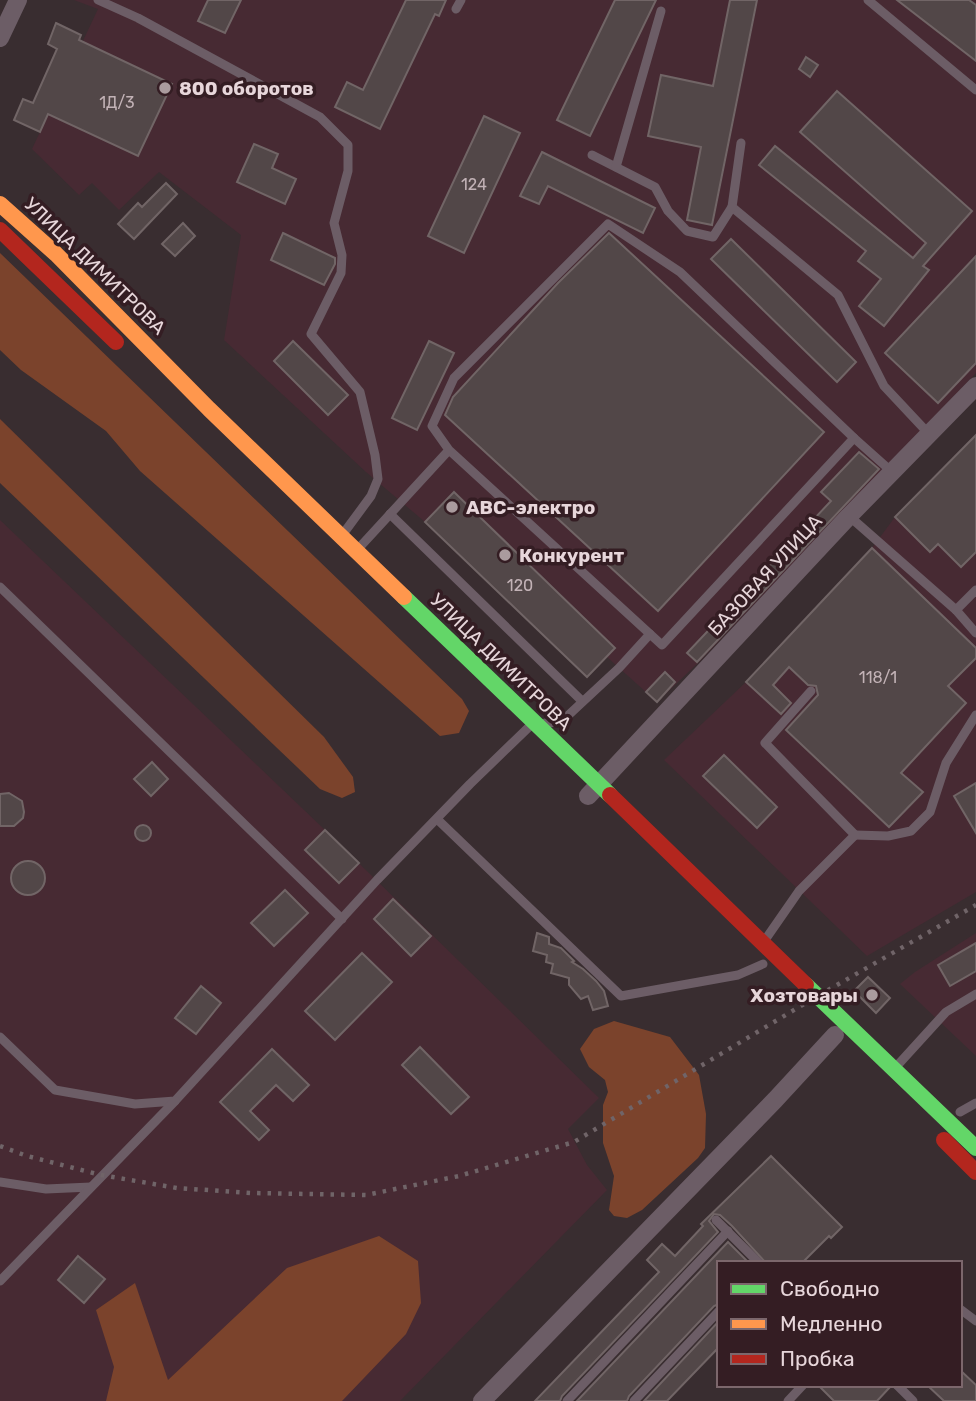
<svg xmlns="http://www.w3.org/2000/svg" width="976" height="1401" viewBox="0 0 976 1401" font-family="Rubik,sans-serif">
	<rect width="100%" height="100%" fill="#392d30"/>
	<g fill="#472a33">
		<path d="M74,0H976V373L698,663L657,702L607,657L587,677L425,522L366,472L224,340L241,235L159,172L119,210L92,183L79,195L32,149L98,9Z"/>
		<path d="M976,435V892L867,956L664,760L746,682L872,548L895,517Z"/>
		<path d="M0,520L325,830L599,1098L568,1129L587,1165L607,1190L400,1401H0Z"/>
		<path d="M976,933V1056L900,984L915,972Z"/>
	</g>
	<g fill="#7b432c">
		<path d="M0,253L462,699L469,711L459,733L440,736L140,471L106,431L21,370L0,350Z"/>
		<path d="M0,419L324,737L353,777L355,792L342,798L320,789L0,483Z"/>
		<path d="M614,1021L670,1037L699,1075L706,1114L705,1148L698,1158L642,1210L627,1218L614,1216L609,1210L614,1176L603,1143V1105L608,1092L605,1080L589,1067L580,1049L594,1029Z"/>
		<path d="M379,1236L418,1261L421,1303L406,1334L342,1401H106L114,1367L96,1310L135,1283L168,1380L287,1268Z"/>
	</g>
	<g fill="#524748" stroke="#716566" stroke-width="2">
		<path d="M208,0H241L225,33L198,21Z"/>
		<path d="M406,0H446L439,16L435,14L380,129L335,107L347,82L363,90Z"/>
		<path d="M615,0H656L590,136L557,120Z"/>
		<path d="M730,0H757L712,225L687,220L701,147L648,136L661,75L713,86Z"/>
		<path d="M897,0H969L976,5V61Z"/>
		<path d="M56,23L81,35L79,40L172,84L138,156L48,114L40,132L14,120L23,99L33,103L57,49L48,44Z"/>
		<path d="M806,57L818,65L810,77L799,69Z"/>
		<path d="M837,91L972,211L923,266L929,270L884,326L859,306L881,279L858,261L866,251L759,165L775,146L913,258L926,243L800,132Z"/>
		<path d="M484,116L520,133L464,253L428,236Z"/>
		<path d="M254,144L278,154L272,168L296,179L285,204L237,182Z"/>
		<path d="M542,152L655,208L643,233L548,186L539,204L520,196Z"/>
		<path d="M166,183L177,194L134,239L118,224L138,203L142,207Z"/>
		<path d="M183,223L195,236L175,256L162,244Z"/>
		<path d="M283,233L335,258V264L324,285L271,260Z"/>
		<path d="M609,233L824,432L658,611L445,415L453,397L558,283Z"/>
		<path d="M731,239L856,362L837,382L711,259Z"/>
		<path d="M976,256V363L938,403L885,353Z"/>
		<path d="M293,341L348,395L328,415L274,361Z"/>
		<path d="M429,341L454,353L417,430L392,418Z"/>
		<path d="M976,435V552L961,567L938,544L930,552L895,517Z"/>
		<path d="M859,452L879,469L697,662L687,653L831,501L821,492Z"/>
		<path d="M454,492L615,648L587,677L425,522Z"/>
		<path d="M872,548L976,648V658L948,686L966,703L901,773L923,792L889,827L786,730L818,695L816,686L808,685L789,667L773,685L791,703L781,714L746,682Z"/>
		<path d="M665,672L675,682L657,702L646,692Z"/>
		<path d="M724,755L777,807L757,828L703,776Z"/>
		<path d="M152,762L168,779L151,796L134,779Z"/>
		<path d="M976,783V833L954,796Z"/>
		<path d="M9,793L22,801L24,812L23,818L14,826H0V794Z"/>
		<circle cx="143" cy="833" r="8"/>
		<path d="M325,830L359,863L339,883L305,850Z"/>
		<circle cx="28" cy="878" r="17"/>
		<path d="M285,890L308,913L274,946L251,923Z"/>
		<path d="M393,899L431,936L411,956L374,919Z"/>
		<path d="M537,933L549,937V944L561,948L574,961L572,962L583,969L596,981L604,991L608,1006L593,1010L588,996L581,999L569,985V978L551,973L553,964L546,962L547,955L533,951Z"/>
		<path d="M976,943V971L950,986L938,965Z"/>
		<path d="M362,953L392,982L335,1040L305,1011Z"/>
		<path d="M868,977L890,998L876,1013L854,991Z"/>
		<path d="M201,986L221,1003L196,1034L175,1018Z"/>
		<path d="M420,1047L469,1097L451,1114L402,1065Z"/>
		<path d="M272,1049L309,1085L293,1101L276,1085L250,1111L269,1130L259,1140L220,1102Z"/>
		<path d="M771,1156L842,1227L831,1238L829,1236L802,1263H766L732,1226L720,1215L714,1214L709,1221L718,1232L562,1396L560,1401H535L659,1272L647,1260L662,1244L675,1256L703,1226L701,1224Z"/>
		<path d="M728,1242L749,1263H719V1304L714,1306L629,1396L627,1401H577Z"/>
		<path d="M78,1256L105,1279L84,1303L58,1280Z"/>
		<path d="M719,1321V1347L667,1401H644Z"/>
		<path d="M960,1370L976,1385V1401H944L927,1385H960Z"/>
		<path d="M818,1385H890V1387L877,1401H834Z"/>
	</g>
	<g fill="none" stroke-linecap="round" stroke-linejoin="round">
		<g stroke="#6c5d66" stroke-width="9">
			<path d="M98,0L138,18L320,117L348,145V171L334,223L342,255L341,273L311,334L360,392L375,455L378,479L371,496L343,534"/>
			<path d="M868,0L976,90"/>
			<path d="M456,9L461,0"/>
			<path d="M741,143L732,207L838,295L884,386L928,433"/>
			<path d="M592,155L655,187L668,211L687,231L713,237L732,207"/>
			<path d="M616,167L661,11"/>
			<path d="M854,438L891,471"/>
			<path d="M390,514L582,701"/>
			<path d="M849,516L956,610L976,633"/>
			<path d="M358,549L449,450L662,645L854,438L680,272L608,224L454,378L432,426L449,450"/>
			<path d="M0,587L342,919"/>
			<path d="M956,610L976,590"/>
			<path d="M545,723L561,722L619,668L650,634"/>
			<path d="M437,819L621,996L738,975L763,964"/>
			<path d="M855,835L888,836L911,831L930,812L946,763L976,715"/>
			<path d="M765,940L799,891L855,835L765,743L811,691"/>
			<path d="M0,1037L55,1090L135,1104L175,1101L377,880L470,784L531,725"/>
			<path d="M895,1068L946,1012L976,994"/>
			<path d="M960,1112L976,1103"/>
			<path d="M0,1182L46,1189L91,1187"/>
			<path d="M716,1220L759,1263"/>
			<path d="M0,1281L175,1101"/>
			<path d="M960,1309L976,1321"/>
			<path d="M897,1385L913,1401"/>
			<path d="M567,1401L728,1231"/>
			<path d="M634,1401L719,1311"/>
			<path d="M788,1401L803,1385"/>
		</g>
		<g stroke="#6c5d66" stroke-width="18">
			<path d="M0,38L18,0"/>
			<path d="M588,796L849,516L976,386"/>
			<path d="M482,1401L775,1100L835,1035"/>
		</g>
		<g stroke="#63d668" stroke-width="16">
			<path d="M404,597L610,795"/>
			<path d="M806,985L976,1148"/>
		</g>
		<path stroke="#ff974d" stroke-width="16" d="M0,204L56,254L209,409L404,597"/>
		<g stroke="#b3261e" stroke-width="16">
			<path d="M0,230L116,342"/>
			<path d="M610,795L806,985"/>
			<path d="M944,1140L976,1172"/>
		</g>
		<path stroke="#706468" stroke-width="4.5" stroke-dasharray="3.5 7" stroke-linecap="butt" d="M0,1146L27,1156L101,1175L177,1188L251,1193L366,1195L459,1176L574,1142L804,1004L976,905"/>
	</g>
	<g fill="#aa9b9e" stroke="#341d23" stroke-width="2.5">
		<circle cx="165" cy="88" r="7"/>
		<circle cx="452" cy="507" r="7"/>
		<circle cx="505" cy="555" r="7"/>
		<circle cx="872" cy="995" r="7"/>
	</g>
	<g text-anchor="middle" dominant-baseline="central" stroke-width="7" stroke-linejoin="round" paint-order="stroke">
		<g font-size="16" fill="#c2b2b6">
			<text x="117" y="102">1Д/3</text>
			<text x="474" y="184">124</text>
			<text x="520" y="585">120</text>
			<text x="878" y="677">118/1</text>
		</g>
		<g font-size="19" font-weight="bold" fill="#e7d6da" stroke="#341d23" text-anchor="start">
			<text x="179" y="88">800 оборотов</text>
			<text x="466" y="507">АВС-электро</text>
			<text x="519" y="555">Конкурент</text>
			<text x="858" y="995" text-anchor="end">Хозтовары</text>
		</g>
		<g font-size="19" fill="#e7d6da" stroke="#341d23">
			<text transform="translate(95 266) rotate(44)">УЛИЦА ДИМИТРОВА</text>
			<text transform="translate(765 575) rotate(-47)">БАЗОВАЯ УЛИЦА</text>
			<text transform="translate(501 662) rotate(44)">УЛИЦА ДИМИТРОВА</text>
		</g>
	</g>
	<rect x="717" y="1261" width="245" height="126" fill="#341d23" stroke="#7c676c" stroke-width="2"/>
	<rect x="731" y="1284" width="35" height="10" fill="#63d668" stroke="#7c676c" stroke-width="2"/>
	<text x="780" y="1296" font-size="21" fill="#e7d6da">Свободно</text>
	<rect x="731" y="1319" width="35" height="10" fill="#ff974d" stroke="#7c676c" stroke-width="2"/>
	<text x="780" y="1331" font-size="21" fill="#e7d6da">Медленно</text>
	<rect x="731" y="1354" width="35" height="10" fill="#b3261e" stroke="#7c676c" stroke-width="2"/>
	<text x="780" y="1366" font-size="21" fill="#e7d6da">Пробка</text>
</svg>
